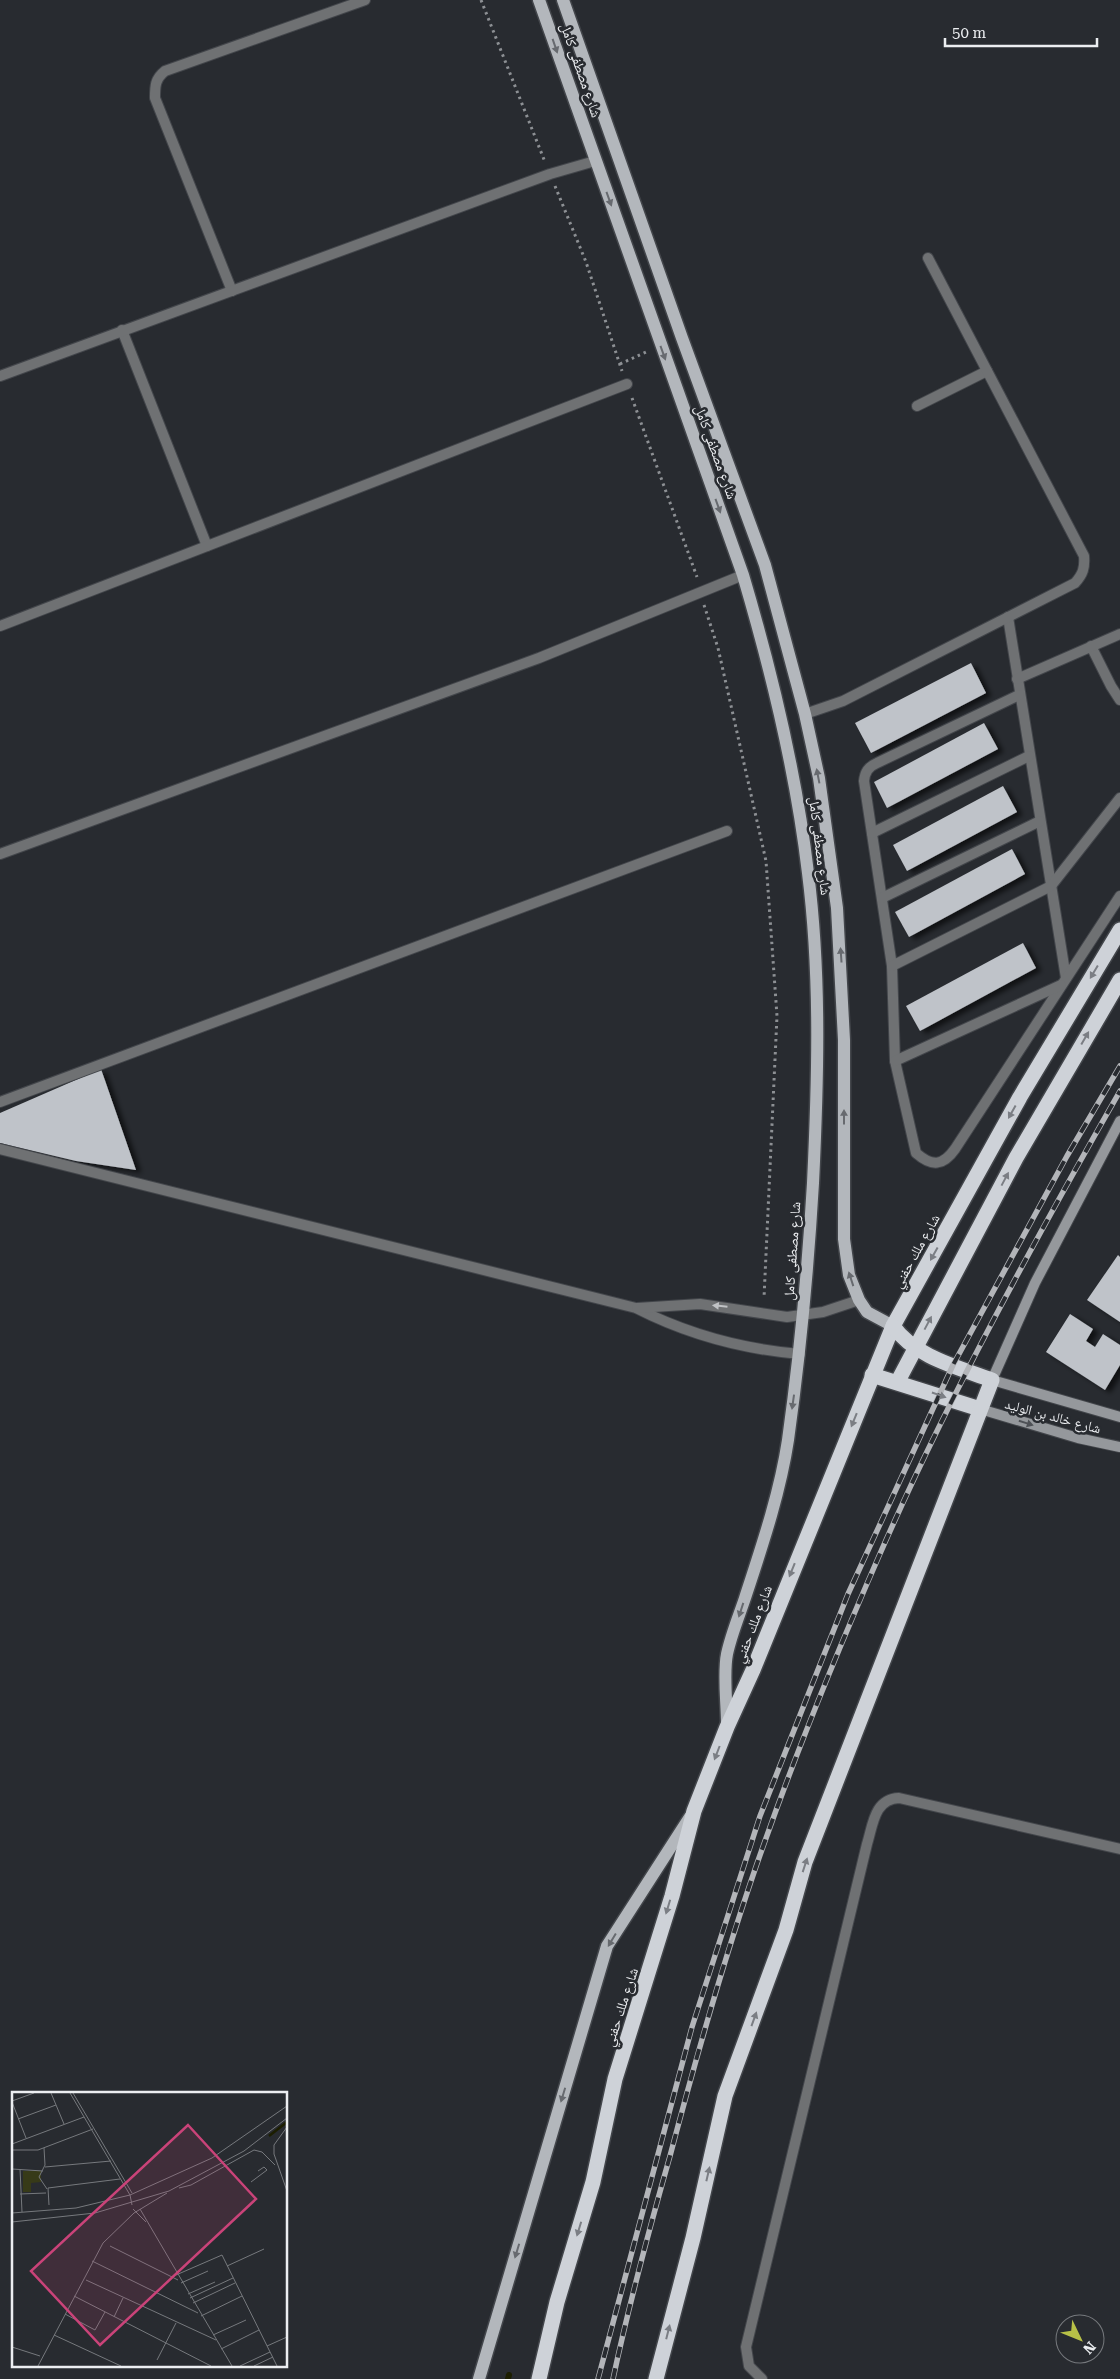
<svg xmlns="http://www.w3.org/2000/svg" width="1120" height="2379" viewBox="0 0 1120 2379" font-family="'Roboto Serif','Noto Naskh Arabic',serif">
	<defs>
		<filter id="shadow"><feDropShadow dx="5.5" dy="3" stdDeviation="2.5" flood-color="#0009"/></filter>
	</defs>
	<rect width="100%" height="100%" fill="#282b30"/>
	<g fill="none" stroke-linecap="round" stroke-linejoin="round">
		<path stroke="#1c1e00" stroke-width="6" d="M508,2379L509,2375"/>
	</g>
	<g fill="#bfc3c9" filter="url(#shadow)">
		<path d="M971,663L986,693L871,753L855,723Z"/>
		<path d="M984,723L998,749L887,808L874,782Z"/>
		<path d="M1003,786L1017,812L907,871L893,845Z"/>
		<path d="M1012,849L1025,874L909,937L895,912Z"/>
		<path d="M1023,943L1036,968L920,1031L906,1006Z"/>
		<path d="M101,1069L136,1170L76,1161L0,1143V1113Z"/>
		<path d="M1118,1255L1120,1257V1322L1087,1300Z"/>
		<path d="M1070,1314L1093,1329L1086,1341L1095,1347L1103,1334L1120,1345V1365L1105,1390L1046,1352Z"/>
	</g>
	<g fill="none" stroke-linecap="round" stroke-linejoin="round">
		<g stroke="#43464b" stroke-width="12">
			<g id="lane">
				<path d="M917,406L987,371"/>
				<path d="M1008,617L1066,978"/>
				<path d="M1091,646L1111,686L1120,700"/>
				<path d="M1017,679L1120,634"/>
				<path d="M1019,695L877,763C868,767 865,772 864,781L892,966L895,1061L916,1153C932,1167 943,1166 955,1149L1120,896"/>
				<path d="M805,714L843,701L1075,583C1083,574 1085,568 1084,556L928,258"/>
				<path d="M872,833L1029,756"/>
				<path d="M882,898L1040,821"/>
				<path d="M892,966L1051,886L1120,798"/>
				<path d="M895,1061L1061,985"/>
				<path d="M762,2379L749,2366L746,2347L867,1844C873,1825 874,1799 899,1798L1120,1849"/>
			</g>
		</g>
		<g stroke="#43464b" stroke-width="12">
			<g id="street">
				<path d="M232,291L155,98C155,86 155,79 165,71L365,0"/>
				<path d="M122,330L207,546"/>
				<path d="M0,376L550,174L595,161"/>
				<path d="M0,626L627,384"/>
				<path d="M0,854L539,658L743,575"/>
				<path d="M0,1102L727,831"/>
				<path d="M0,1149L636,1308C689,1335 741,1349 800,1354"/>
				<path d="M637,1308L700,1304L787,1317L823,1312L859,1300"/>
			</g>
		</g>
		<g stroke="#43464b" stroke-width="12">
			<g id="secondary">
				<path d="M1120,1121L1035,1283L992,1380L1120,1417"/>
				<path d="M980,1409L1078,1438L1120,1447"/>
			</g>
		</g>
		<g stroke="#43464b" stroke-width="15">
			<g id="primary">
				<path d="M539,0L743,575C772,673 796,771 808,873C821,976 818,1079 813,1183C808,1269 800,1354 788,1440C780,1493 762,1546 745,1598C739,1616 731,1635 727,1654C723,1674 727,1703 727,1724"/>
				<path d="M563,0L682,338L765,565L805,714L819,778L837,908L844,1040V1239L849,1275L859,1300L867,1312L893,1326"/>
				<path d="M479,2379L607,1946L690,1817"/>
			</g>
		</g>
		<g stroke="#43464b" stroke-width="18">
			<g id="highway">
				<path d="M872,1375L980,1409"/>
				<path d="M898,1381L1016,1158L1120,980"/>
				<path d="M539,2379L557,2302L593,2182L615,2079L672,1896L694,1811L727,1727L753,1670L893,1326L1020,1097L1120,930"/>
				<path d="M656,2379L693,2238L725,2096L786,1930L805,1862L992,1380C957,1367 915,1357 893,1326"/>
			</g>
		</g>
		<g stroke="#8d9094" stroke-width="3" stroke-dasharray="2.5 4" stroke-linecap="butt">
			<path d="M481,0L545,162"/>
			<path d="M555,186L586,262L622,371"/>
			<path d="M620,364L646,352"/>
			<path d="M632,398L697,577"/>
			<path d="M704,605L718,648L766,861L777,1016L764,1298"/>
		</g>
		<use href="#lane" stroke="#6f7173" stroke-width="10"/>
		<use href="#street" stroke="#6f7173" stroke-width="10"/>
		<use href="#secondary" stroke="#95989c" stroke-width="10"/>
		<use href="#primary" stroke="#b3b7bc" stroke-width="12"/>
		<use href="#highway" stroke="#ced2d8" stroke-width="15"/>
		<g stroke="#b3b5b9" stroke-width="5.5">
			<g id="rail">
				<path d="M598,2379L692,2027L760,1816L848,1594L953,1365L1067,1156L1120,1066"/>
				<path d="M613,2379C629,2304 649,2230 670,2156C698,2050 728,1944 765,1841C799,1745 838,1650 879,1556C949,1396 1033,1243 1120,1091"/>
			</g>
		</g>
		<use href="#rail" stroke="#282b30" stroke-width="4" stroke-dasharray="11" stroke-linecap="butt"/>
	</g>
	<defs><path id="oneway-solid" d="M-6-.8H1V-3.2L6.5 0L1 3.2V.8H-6Z" transform="scale(1.25)"/></defs>
	<g fill="#676a6f">
		<use href="#oneway-solid" transform="translate(555 46) rotate(71)"/>
		<use href="#oneway-solid" transform="translate(609 199) rotate(70)"/>
		<use href="#oneway-solid" transform="translate(663 353) rotate(70)"/>
		<use href="#oneway-solid" transform="translate(718 506) rotate(70)"/>
		<use href="#oneway-solid" transform="translate(818 776) rotate(-101)"/>
		<use href="#oneway-solid" transform="translate(841 955) rotate(-94)"/>
		<use href="#oneway-solid" transform="translate(844 1117) rotate(-90)"/>
		<use href="#oneway-solid" transform="translate(851 1279) rotate(-108)"/>
		<use href="#oneway-solid" transform="translate(793 1402) rotate(98)"/>
		<use href="#oneway-solid" transform="translate(741 1610) rotate(108)"/>
		<use href="#oneway-solid" transform="translate(612 1940) rotate(121)"/>
		<use href="#oneway-solid" transform="translate(563 2095) rotate(107)"/>
		<use href="#oneway-solid" transform="translate(517 2251) rotate(107)"/>
	</g>
	<g fill="#7b7e84">
		<use href="#oneway-solid" transform="translate(1094 972) rotate(121)"/>
		<use href="#oneway-solid" transform="translate(1085 1038) rotate(-60)"/>
		<use href="#oneway-solid" transform="translate(1012 1112) rotate(119)"/>
		<use href="#oneway-solid" transform="translate(1005 1179) rotate(-62)"/>
		<use href="#oneway-solid" transform="translate(934 1254) rotate(119)"/>
		<use href="#oneway-solid" transform="translate(928 1323) rotate(-62)"/>
		<use href="#oneway-solid" transform="translate(939 1395) rotate(19)"/>
		<use href="#oneway-solid" transform="translate(854 1420) rotate(112)"/>
		<use href="#oneway-solid" transform="translate(792 1570) rotate(112)"/>
		<use href="#oneway-solid" transform="translate(717 1753) rotate(111)"/>
		<use href="#oneway-solid" transform="translate(805 1865) rotate(-72)"/>
		<use href="#oneway-solid" transform="translate(668 1907) rotate(107)"/>
		<use href="#oneway-solid" transform="translate(754 2019) rotate(-70)"/>
		<use href="#oneway-solid" transform="translate(708 2174) rotate(-77)"/>
		<use href="#oneway-solid" transform="translate(579 2229) rotate(107)"/>
		<use href="#oneway-solid" transform="translate(668 2332) rotate(-76)"/>
	</g>
	<use fill="#c0c2c5" href="#oneway-solid" transform="translate(720 1306) rotate(-174)"/>
	<use fill="#4e5156" href="#oneway-solid" transform="translate(1026 1423) rotate(17)"/>
	<g text-anchor="middle" dominant-baseline="central" stroke-width="5" stroke-linejoin="round" paint-order="stroke">
		<g font-size="14" fill="#eceef1" stroke="#282b30">
			<text transform="translate(581 70) rotate(71)">شارع مصطفى كامل</text>
			<text transform="translate(716 452) rotate(70)">شارع مصطفى كامل</text>
			<text transform="translate(820 846) rotate(83)">شارع مصطفى كامل</text>
			<text transform="translate(792 1251) rotate(-86)">شارع مصطفى كامل</text>
			<text transform="translate(916 1251) rotate(-61)">شارع ملك حفني</text>
			<text transform="translate(1053 1416) rotate(15)">شارع خالد بن الوليد</text>
			<text transform="translate(753 1624) rotate(-69)">شارع ملك حفني</text>
			<text transform="translate(621 2007) rotate(-72)">شارع ملك حفني</text>
		</g>
	</g>
	<g transform="translate(12 2092)">
		<rect width="275" height="275" fill="#282b30"/>
		<path d="M11,79H29V90L19,91V100H11Z" fill="#373a18"/>
		<path fill="none" stroke="#1c1e00" stroke-width="2.5" d="M257,44L275,30"/>
		<path fill="none" stroke="#76797d" stroke-width="1" d="M39,1L52,32M61,1L120,101M0,9L22,1M0,10L14,46M6,27L44,13M275,35L262,53V62L275,99M0,52L72,25M32,56L33,73L27,85L35,97M0,58H26L81,37M33,75L99,69M0,77L31,79M8,77L10,120M239,90L255,78L252,75L246,79M167,96L179,93L242,58L250,60L263,73M8,102L34,101M37,113L36,96L108,87M120,113L118,103L200,66L275,14M121,117L134,130M128,117L220,274M0,121L64,116L118,103L58,1M0,130L83,121L157,99L232,59L275,26M98,154L166,188M80,169L186,221M215,174L252,157M164,183L210,163L265,274M74,188L204,248M169,191L196,179M176,202L203,190M62,204L199,274M178,206L221,186M181,211L223,191M53,222L83,238L93,220M189,224L230,204M102,225L111,206M42,243L109,274M201,243L234,228M255,254L275,245M0,255L28,264M209,257L247,238M145,268L164,231M26,274L91,151L122,121L155,101M228,274L258,260M242,274L261,265"/>
		<path fill="#ca4379" fill-opacity="0.15" stroke="#ca4379" stroke-width="2.5" d="M176,33L244,107L88,253L19,179Z"/>
		<rect width="275" height="275" fill="none" stroke="#eceef1" stroke-width="2.5"/>
	</g>
	<g transform="translate(1080 2339) rotate(133)"><circle r="24" fill="#282b30" stroke="#76797d"/>
	<path d="M0-4L9 19L0 12L-9 19Z" fill="#b8c147"/>
	<text y="-8" font-size="14" font-weight="bold" text-anchor="middle" fill="#eceef1">N</text>
	</g>
	<path d="M945 38v8h152v-8" fill="none" stroke="#eceef1" stroke-width="2.5"/>
	<text x="952" y="38" font-size="15" fill="#eceef1" stroke="#282b30" stroke-width="4" paint-order="stroke">50 m</text>
</svg>
